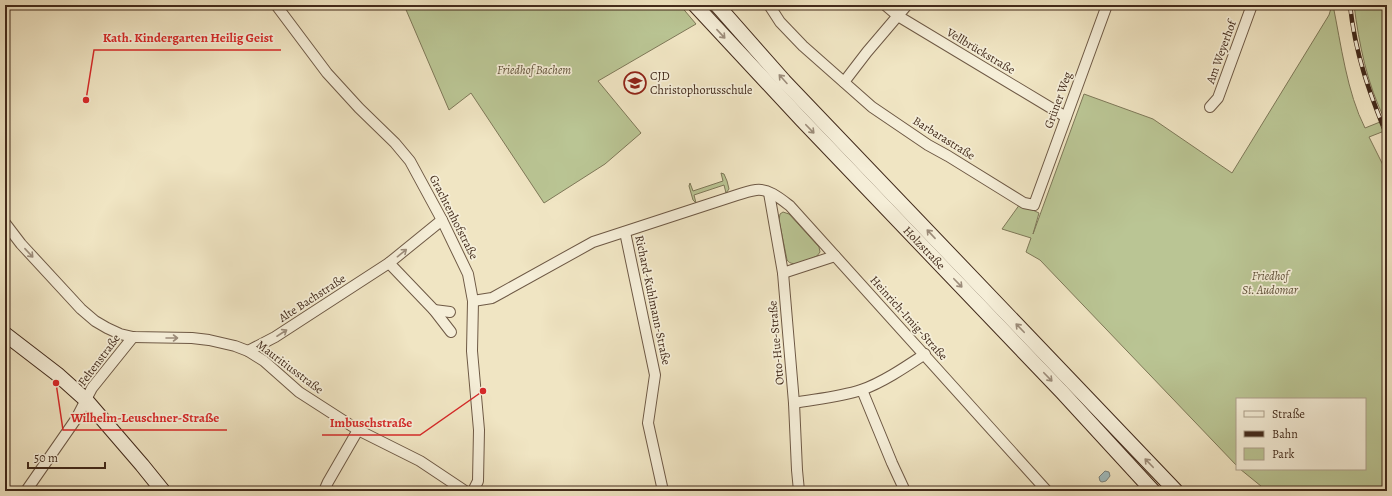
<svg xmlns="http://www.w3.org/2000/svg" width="1392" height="496" viewBox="0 0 1392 496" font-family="Alegreya,serif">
	<rect width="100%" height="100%" fill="#f0e5c3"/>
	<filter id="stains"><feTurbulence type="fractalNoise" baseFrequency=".005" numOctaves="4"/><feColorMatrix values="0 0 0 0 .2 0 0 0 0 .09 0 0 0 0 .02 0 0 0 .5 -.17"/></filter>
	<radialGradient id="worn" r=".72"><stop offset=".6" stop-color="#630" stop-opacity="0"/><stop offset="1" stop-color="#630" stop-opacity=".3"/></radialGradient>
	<g fill="#bac594" stroke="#7e7858">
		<path d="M404,5H680L696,24L598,81L641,133L605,164L544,203L471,93L449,110Z"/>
		<path d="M1332,5H1333C1341,44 1347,93 1365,128L1385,120C1367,84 1359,44 1354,5H1387V130L1369,137L1387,173V491H1267L1240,469H1365V399H1237V466L1040,260L1026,252L1031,238L1002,229L1020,204L1039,213L1033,234L1084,94L1153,119L1232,173L1329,15Z"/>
		<path d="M721,173L724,174L727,181L729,189L726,193L724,185L694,195L696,203L693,200L689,186L690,183L693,191L723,181Z"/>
		<path d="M783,212L789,214L819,247L820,252L817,256C809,259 793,269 787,260L779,220L780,214Z"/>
	</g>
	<path fill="#a0bcbf" stroke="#7a827d" d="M1105,471L1109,472L1110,476L1106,481L1102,482L1100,481L1099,477Z"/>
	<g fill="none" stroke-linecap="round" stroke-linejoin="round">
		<g stroke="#6e5945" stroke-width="12">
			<g id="street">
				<path d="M276,5L327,73L359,108L395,143L410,161L442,220L468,274L473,301L472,351L479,430L478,481L473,491"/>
				<path d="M769,5L780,22L803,46L872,107L928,145L948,156L1024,203L1034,205L1107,5"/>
				<path d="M885,5L898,16L1066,117"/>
				<path d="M844,82L867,52L907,5"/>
				<path d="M1210,107L1218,98L1252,5"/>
				<path d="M769,193L783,273L794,403L797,470L799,491"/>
				<path d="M5,223L21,244L81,309L95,321L107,328L120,334L133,337L192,338L209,340L235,346L248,351L264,361L299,392L358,430L420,461L465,491"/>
				<path d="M625,232L655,375L648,423L663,491"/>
				<path d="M389,263L434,310L451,332"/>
				<path d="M783,273L835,256"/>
				<path d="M473,301L492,298L593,242L737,195C743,193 750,191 756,190C768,188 781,199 790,206L1047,491"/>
				<path d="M434,310L450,312"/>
				<path d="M248,351L275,337L389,263L442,220"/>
				<path d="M862,390L892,463L905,491"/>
				<path d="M794,403C816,399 840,397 861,390C882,383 907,366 925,354"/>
				<path d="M26,491L76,419L92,388L133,337"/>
				<path d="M324,491L328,482L358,430"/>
			</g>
		</g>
		<g stroke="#422a1b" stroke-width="16">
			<g id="secondary">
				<path id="s1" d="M695,5L802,120L1062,392L1153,491"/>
				<path d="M717,5L784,81L1176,491"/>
				<path d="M5,334L57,374L86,400L142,465L163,491"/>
			</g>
		</g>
		<use href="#street" stroke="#f5eed8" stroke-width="10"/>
		<use href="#secondary" stroke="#f5eed8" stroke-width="14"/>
		<g stroke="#422a1b" stroke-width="4.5">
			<path id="rail" d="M1350,5C1355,53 1369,92 1387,136"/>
		</g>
		<use href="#rail" stroke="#f5eed8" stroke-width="3" stroke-dasharray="9" stroke-linecap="butt"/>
	</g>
	<defs><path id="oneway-shaft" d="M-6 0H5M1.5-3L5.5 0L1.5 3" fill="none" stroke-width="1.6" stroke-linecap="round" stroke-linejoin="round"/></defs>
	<g stroke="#9c8c7a">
		<use href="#oneway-shaft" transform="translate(721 34) rotate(47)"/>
		<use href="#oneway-shaft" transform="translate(783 79) rotate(-132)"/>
		<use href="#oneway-shaft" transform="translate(810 129) rotate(46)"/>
		<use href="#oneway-shaft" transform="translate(931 234) rotate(-133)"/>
		<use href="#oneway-shaft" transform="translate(29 253) rotate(47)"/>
		<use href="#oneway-shaft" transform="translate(402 253) rotate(-39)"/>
		<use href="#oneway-shaft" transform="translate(958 283) rotate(46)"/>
		<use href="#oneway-shaft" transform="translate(1020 328) rotate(-134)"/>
		<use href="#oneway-shaft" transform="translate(282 333) rotate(-33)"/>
		<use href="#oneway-shaft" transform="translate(172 338)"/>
		<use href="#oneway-shaft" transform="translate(1048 377) rotate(46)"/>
		<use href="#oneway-shaft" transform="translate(1149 463) rotate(-134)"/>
	</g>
	<defs>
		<g id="school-ring" transform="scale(1.15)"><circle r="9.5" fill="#f5eed8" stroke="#8f2418" stroke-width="1.5"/><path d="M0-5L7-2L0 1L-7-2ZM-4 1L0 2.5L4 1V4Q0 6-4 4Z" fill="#8f2418"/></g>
	</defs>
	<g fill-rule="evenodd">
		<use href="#school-ring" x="635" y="83"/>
	</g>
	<g text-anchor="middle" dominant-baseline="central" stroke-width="3.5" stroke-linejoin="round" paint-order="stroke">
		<g font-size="12" fill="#422a1b" stroke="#f5eed8">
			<text transform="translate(981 51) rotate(31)">Vellbrückstraße</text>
			<text transform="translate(1221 52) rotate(-70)">Am Weyerhof</text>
			<text transform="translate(1058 100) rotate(-70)">Grüner Weg</text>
			<text transform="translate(944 138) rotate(32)">Barbarastraße</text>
			<text transform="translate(454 217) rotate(63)">Grachtenhofstraße</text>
			<text stroke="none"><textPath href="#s1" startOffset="334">Holzstraße</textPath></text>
			<text transform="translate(312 298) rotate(-33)">Alte Bachstraße</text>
			<text transform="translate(653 300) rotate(78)">Richard-Kuhlmann-Straße</text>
			<text transform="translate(909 318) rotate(48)">Heinrich-Imig-Straße</text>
			<text transform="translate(776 343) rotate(-95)">Otto-Hue-Straße</text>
			<text transform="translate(99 360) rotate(-53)">Feltenstraße</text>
			<text transform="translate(290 367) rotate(37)">Mauritiusstraße</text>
		</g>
		<g font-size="12" font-style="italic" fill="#605139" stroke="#f5eed8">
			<text x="534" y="70">Friedhof Bachem</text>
			<text x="1270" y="276">Friedhof<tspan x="1270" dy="14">St. Audomar</tspan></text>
		</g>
		<g font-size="12" fill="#422a1b" stroke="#f5eed8" text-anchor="start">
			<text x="650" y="76">CJD<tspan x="650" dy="14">Christophorusschule</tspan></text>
		</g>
	</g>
	<path fill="none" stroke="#d62828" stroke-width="1.5" d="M86 100L94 50H281M56 383L63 430H227M483 391L420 435H322"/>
	<g fill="#d62828" stroke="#f5eed8" stroke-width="1.5">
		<circle cx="86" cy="100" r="4"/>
		<circle cx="56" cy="383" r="4"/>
		<circle cx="483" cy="391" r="4"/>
	</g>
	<g font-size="13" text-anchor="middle" font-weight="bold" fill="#d62828" stroke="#f5eed8" stroke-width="3.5" stroke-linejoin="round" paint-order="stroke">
		<text x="188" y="42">Kath. Kindergarten Heilig Geist</text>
		<text x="145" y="422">Wilhelm-Leuschner-Straße</text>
		<text x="371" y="427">Imbuschstraße</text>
	</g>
	<rect width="1392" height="496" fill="none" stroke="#f0e5c3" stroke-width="20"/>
	<rect x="6" y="6" width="1380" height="484" fill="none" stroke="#422a1b" stroke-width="2"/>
	<rect x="10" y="10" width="1372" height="476" fill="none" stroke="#422a1b"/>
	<rect x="1236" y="398" width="130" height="72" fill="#f5eed8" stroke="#ada08c"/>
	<rect x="1244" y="411" width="20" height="6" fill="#f5eed8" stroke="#ada08c"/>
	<text x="1272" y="418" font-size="12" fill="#422a1b">Straße</text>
	<rect x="1244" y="431" width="20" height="6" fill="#422a1b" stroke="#ada08c"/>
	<text x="1272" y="438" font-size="12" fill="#422a1b">Bahn</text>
	<rect x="1244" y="448" width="20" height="12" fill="#bac594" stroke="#ada08c"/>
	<text x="1272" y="458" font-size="12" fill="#422a1b">Park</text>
	<path d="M28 462v6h77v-6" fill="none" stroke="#422a1b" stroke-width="2"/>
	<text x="34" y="462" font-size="12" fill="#422a1b" stroke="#f5eed8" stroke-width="3" paint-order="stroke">50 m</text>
	<rect width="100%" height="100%" filter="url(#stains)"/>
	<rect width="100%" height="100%" fill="url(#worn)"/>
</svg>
